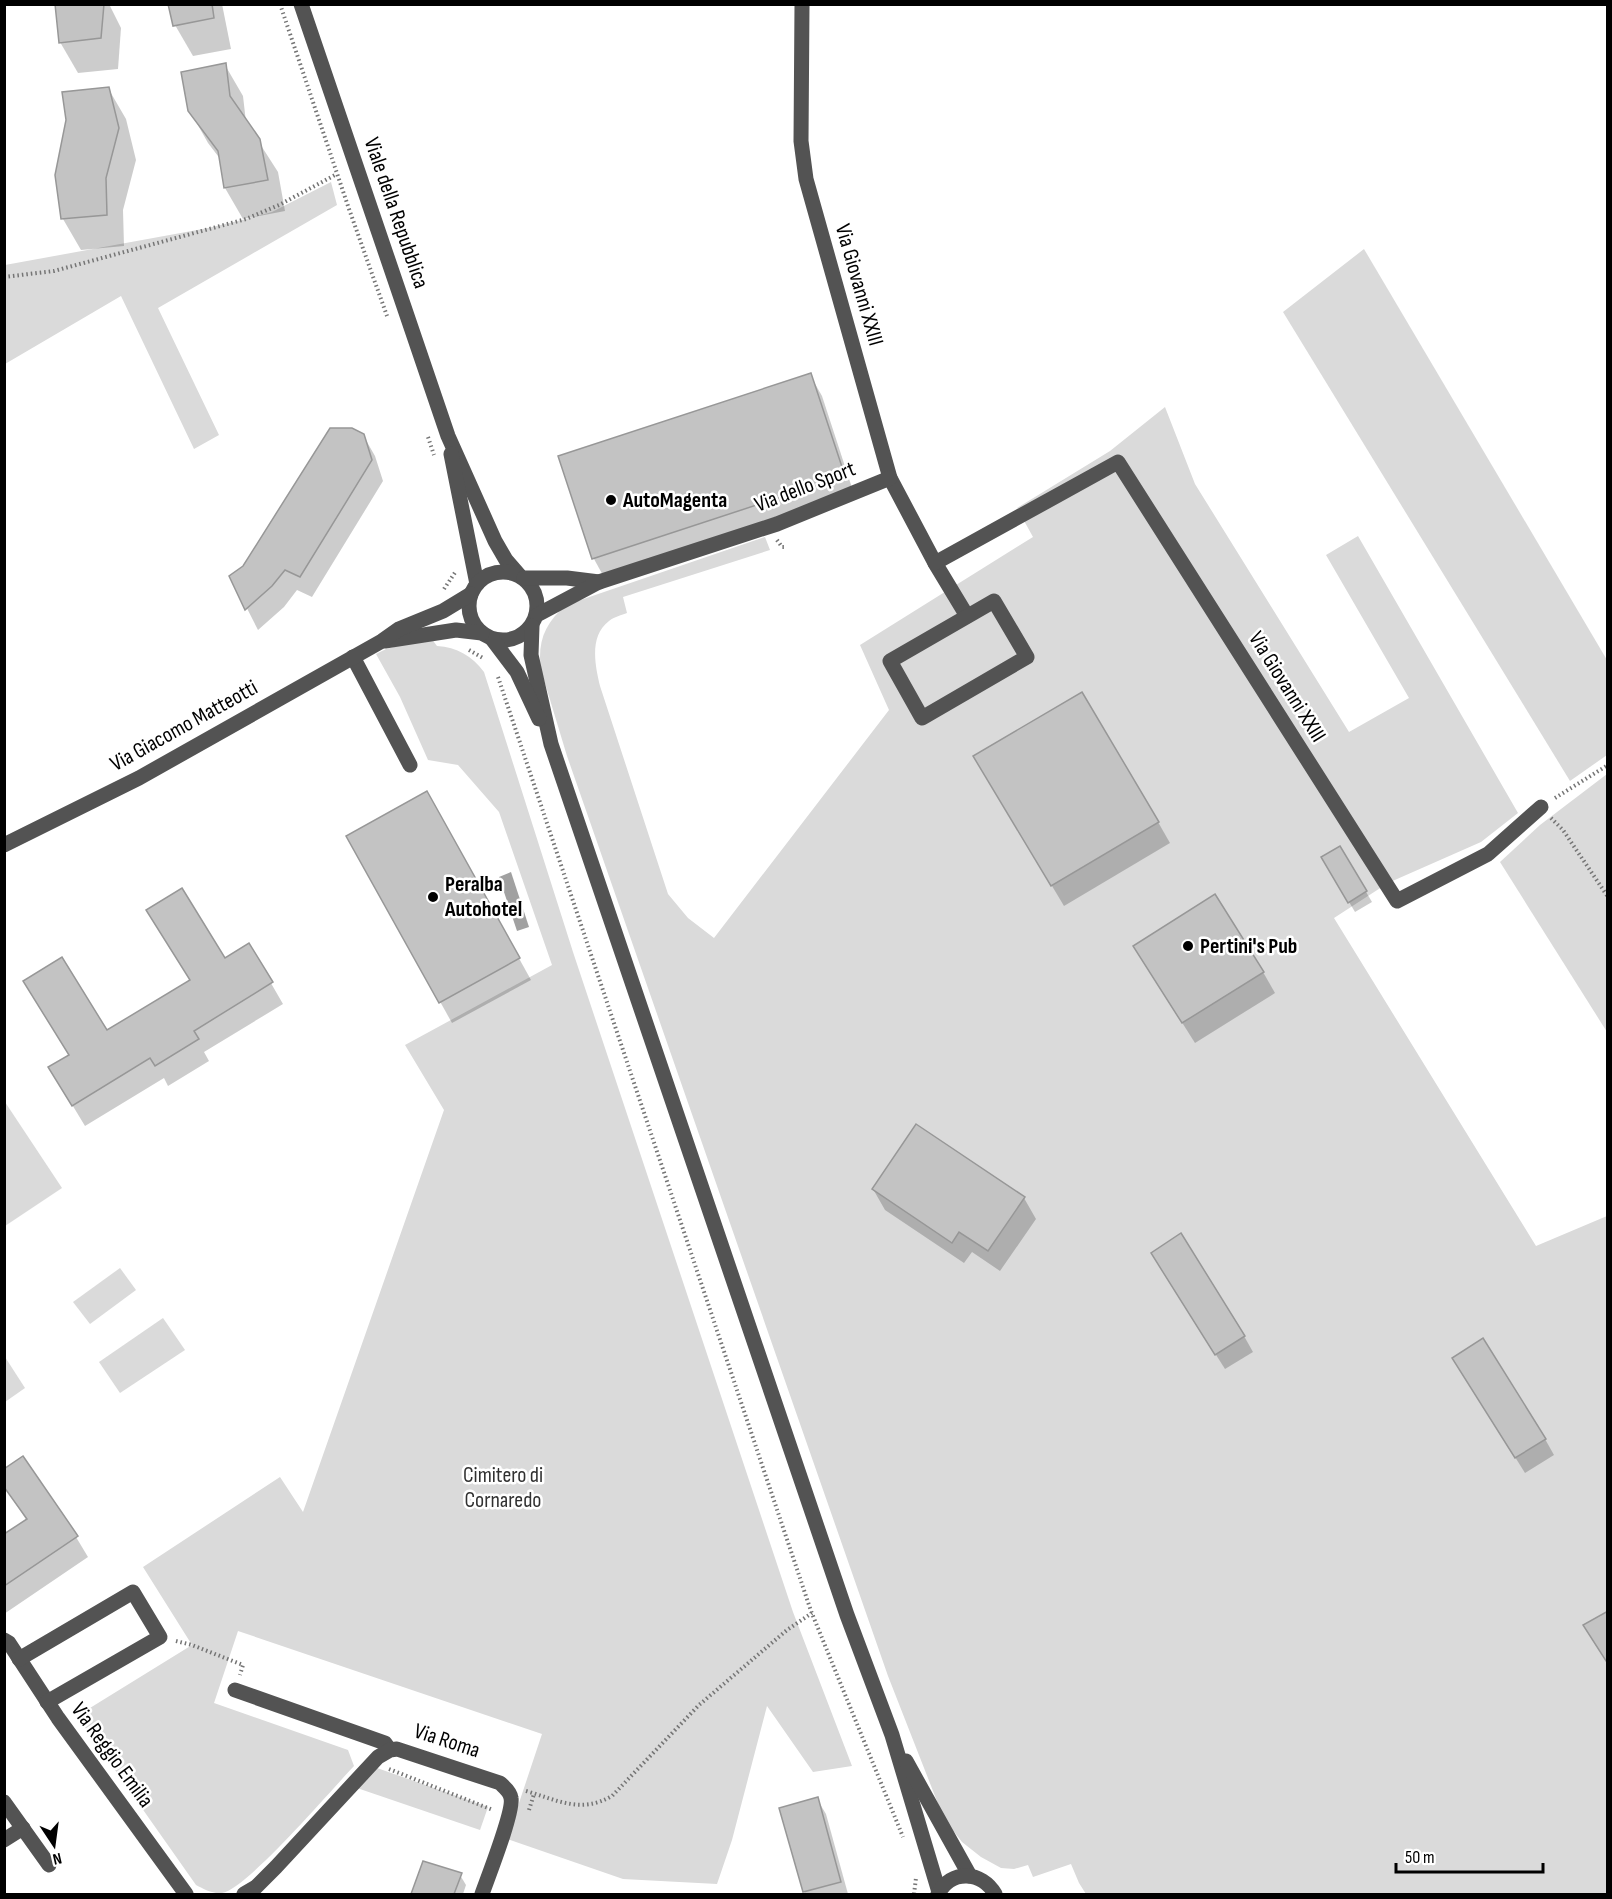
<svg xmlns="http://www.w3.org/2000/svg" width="1612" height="1899" viewBox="0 0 1612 1899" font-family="'Sofia Sans Condensed',sans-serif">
	<rect width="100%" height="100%" fill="#fff"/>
	<g fill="#dadada">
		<path d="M331,182L337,205L158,308L219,435L194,449L121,296L5,364V265L208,228L246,219L272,212Z"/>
		<path d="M1364,249L1607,660V755L1570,781L1283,312Z"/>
		<path d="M1165,407L1195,484L1349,732L1409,698L1326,555L1358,536L1518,813L1481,842L1388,883L1334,918L1536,1246L1607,1216V1894H1086L1079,1883L1071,1864L1033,1877L1028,1865L1014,1869L1001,1868L981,1857L962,1842L944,1819L888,1676L567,756L541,670C537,642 545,623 566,605L765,537L770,550L623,597L627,613C622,615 614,617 609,621C589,636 595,665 600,686L668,894L688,918L714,938L889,710L860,645L1033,537L1017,508L1110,451Z"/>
		<path d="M431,638L437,646C457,647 472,656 484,672L573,952L793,1612L852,1766L813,1772L767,1706L732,1840L717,1884L623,1879L507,1839L542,1734L238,1631L214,1703L348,1750L354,1766C332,1789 247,1889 222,1893C212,1894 204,1889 196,1885L77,1716L192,1645L143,1567L280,1477L303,1512L444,1110L405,1045L552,965L499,812L458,765L428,760L400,697L376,654L386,649Z"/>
		<path d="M1607,774V1032L1500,862L1540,825Z"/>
		<path d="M5,1102L62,1188L5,1226H4Z"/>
		<path d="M120,1268L136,1290L90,1324L73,1302Z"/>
		<path d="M163,1318L185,1350L120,1393L99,1362Z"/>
		<path d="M5,1357L25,1388L5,1402H4Z"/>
		<path d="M377,1768L488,1807L480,1830L357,1788Z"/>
	</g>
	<path fill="#a1a1a1" d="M511,872L529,927L517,931L499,877Z"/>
	<g fill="#0003">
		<path d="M56,4H109L121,28L118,69L78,73L60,42Z"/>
		<path d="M169,4H222L231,49L193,56L175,25Z"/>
		<path d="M225,65L243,96L246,122L278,172L285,211L243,219L225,188L221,160L208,143L190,111Z"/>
		<path d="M108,88L126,119L136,160L123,210L124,246L81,250L63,219Z"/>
		<path d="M810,375L822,396L855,497L605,579L594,559L560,457Z"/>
		<path d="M363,435L375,456L383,481L312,597L297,590L284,607L258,630L231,577L244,567Z"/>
		<path d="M975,757L1158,822L1170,843L1064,906Z"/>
		<path d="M439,814L531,980L452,1023L348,837Z"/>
		<path d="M1340,848L1372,902L1355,912L1323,858Z"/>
		<path d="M249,945L283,1004L204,1052L209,1061L168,1086L164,1078L85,1126L62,1088L107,1033Z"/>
		<path d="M1147,967L1263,972L1275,993L1195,1043Z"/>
		<path d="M873,1189L1024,1198L1036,1219L1000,1271L972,1252L964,1263L885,1210Z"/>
		<path d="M1161,1268L1244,1336L1253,1352L1225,1369Z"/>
		<path d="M1463,1374L1545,1439L1554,1455L1525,1473Z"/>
		<path d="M4,1486L76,1537L88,1557L4,1614V1536L27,1521Z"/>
		<path d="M817,1799L826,1814L848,1894H806L804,1892L781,1809Z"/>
		<path d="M424,1862L460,1875L466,1885L463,1894H413Z"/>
	</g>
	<g fill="#c3c3c3" stroke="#979797" stroke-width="1.5">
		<path d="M55,4H104L101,38L59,43Z"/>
		<path d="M168,4H212L214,18L173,26Z"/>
		<path d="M226,63L230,96L260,139L268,180L224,188L218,151L188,111L181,72Z"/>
		<path d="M109,87L119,128L106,178L107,215L61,219L55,175L66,120L62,92Z"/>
		<path d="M811,373L845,476L592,559L558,456Z"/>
		<path d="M330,428H352L364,434L372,460L300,577L285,570L272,586L245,610L229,576L243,566Z"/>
		<path d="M1082,692L1159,822L1051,886L973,756Z"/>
		<path d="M427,791L520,958L439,1003L346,836Z"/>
		<path d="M1340,846L1367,891L1348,903L1321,857Z"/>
		<path d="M182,888L225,958L249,943L273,982L194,1031L199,1039L155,1066L150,1058L72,1106L48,1067L69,1055L23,981L62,957L107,1030L190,980L146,910Z"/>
		<path d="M1215,894L1264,972L1182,1023L1133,946Z"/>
		<path d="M916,1124L1025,1197L988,1251L959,1232L952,1243L872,1189Z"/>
		<path d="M1181,1233L1245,1336L1215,1355L1151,1253Z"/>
		<path d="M1483,1338L1546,1439L1515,1458L1452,1358Z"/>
		<path d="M23,1456L78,1536L4,1586V1534L27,1519L4,1487V1469Z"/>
		<path d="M1608,1611V1664L1583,1625Z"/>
		<path d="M818,1797L841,1882L803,1892L779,1808Z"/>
		<path d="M423,1861L462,1873L454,1894H411Z"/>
	</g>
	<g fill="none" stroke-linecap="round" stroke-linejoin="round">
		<g stroke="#757575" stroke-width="4" stroke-dasharray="1.5 3" stroke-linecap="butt">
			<path d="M280,4L349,209L387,316"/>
			<path d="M4,277L54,271L246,219L279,205L337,174"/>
			<path d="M428,437L434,455"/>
			<path d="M777,540L782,547H785"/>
			<path d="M444,589L456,571"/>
			<path d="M469,650L483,658"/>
			<path d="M498,677L811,1611L903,1837"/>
			<path d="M1555,798L1608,765"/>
			<path d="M1551,818L1563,830L1608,897"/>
			<path d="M176,1641L192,1645L243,1665L240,1675"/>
			<path d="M389,1769L493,1810"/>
			<path d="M526,1791C557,1800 581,1814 612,1796L699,1705L787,1630L812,1613"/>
			<path d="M529,1810L534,1794"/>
			<path d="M914,1894L916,1878"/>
		</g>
		<g stroke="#535353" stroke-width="15">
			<path d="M301,4L448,436L495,541L506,560L519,575"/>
			<path d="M802,4L801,141L806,179L890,478L935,563L967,616"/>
			<path d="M451,454L477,584"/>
			<path d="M935,563L1118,462L1397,901L1488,854L1541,807"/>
			<circle cx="503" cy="606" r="34"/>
			<path d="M524,578H567L599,582"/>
			<path d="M994,601L1027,657L922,718L890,661Z"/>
			<path d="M537,615L599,582L777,524L890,478"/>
			<path d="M532,626L531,655L551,744L847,1615L892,1735L939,1892"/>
			<path d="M492,639L517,672L539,719"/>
			<path d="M385,641L456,630L482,633"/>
			<path d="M353,657L410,765"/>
			<path d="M4,845L139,778L382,641L399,629L443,611L471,594"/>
			<path d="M4,1640L9,1643L58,1718L186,1894"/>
			<path d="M19,1659L133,1592L160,1637L47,1702"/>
			<path d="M235,1690L385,1743L390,1750"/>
			<path d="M906,1761L970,1876"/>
			<path d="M4,1802L49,1865"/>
			<path d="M4,1840L23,1828"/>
			<path d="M244,1894L256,1887L276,1867L378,1757L390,1750L397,1749L500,1783C504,1787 510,1791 511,1798C514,1811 488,1877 482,1894"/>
			<path d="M938,1894C951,1869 982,1871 995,1894"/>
		</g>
	</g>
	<g fill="#000" stroke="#fff" stroke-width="2">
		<circle cx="611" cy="500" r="6"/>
		<circle cx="433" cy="897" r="6"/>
		<circle cx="1188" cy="946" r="6"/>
	</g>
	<g text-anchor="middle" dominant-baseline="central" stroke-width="5" stroke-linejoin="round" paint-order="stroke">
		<g font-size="22" fill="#000" stroke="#fff">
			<text transform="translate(396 213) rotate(71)">Viale della Repubblica</text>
			<text transform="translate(859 285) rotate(74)">Via Giovanni XXIII</text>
			<text transform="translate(805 487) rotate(-21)">Via dello Sport</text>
			<text transform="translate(1287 687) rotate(58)">Via Giovanni XXIII</text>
			<text transform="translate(184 726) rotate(-29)">Via Giacomo Matteotti</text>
			<text transform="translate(447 1741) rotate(18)">Via Roma</text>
			<text transform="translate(112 1755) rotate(54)">Via Reggio Emilia</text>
		</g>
		<g font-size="22" font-weight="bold" fill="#000" stroke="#fff" text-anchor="start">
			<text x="623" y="500">AutoMagenta</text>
			<text x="445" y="884">Peralba<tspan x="445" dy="25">Autohotel</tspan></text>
			<text x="1200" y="946">Pertini's Pub</text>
		</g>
		<g font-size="22" fill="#313131" stroke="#fff">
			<text x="503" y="1475">Cimitero di<tspan x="503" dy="25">Cornaredo</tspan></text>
		</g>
	</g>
	<rect width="1612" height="1899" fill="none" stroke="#000000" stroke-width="12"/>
	<g transform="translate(54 1845) rotate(167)" stroke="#ffffff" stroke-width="4.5" paint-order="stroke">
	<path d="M0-4.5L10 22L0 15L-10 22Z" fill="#000000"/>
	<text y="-9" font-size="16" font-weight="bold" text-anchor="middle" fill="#000000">N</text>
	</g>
	<path d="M1396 1863v9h147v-9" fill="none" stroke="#000000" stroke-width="3"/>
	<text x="1405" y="1863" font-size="18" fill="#000000" stroke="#ffffff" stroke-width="4.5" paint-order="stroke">50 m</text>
</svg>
